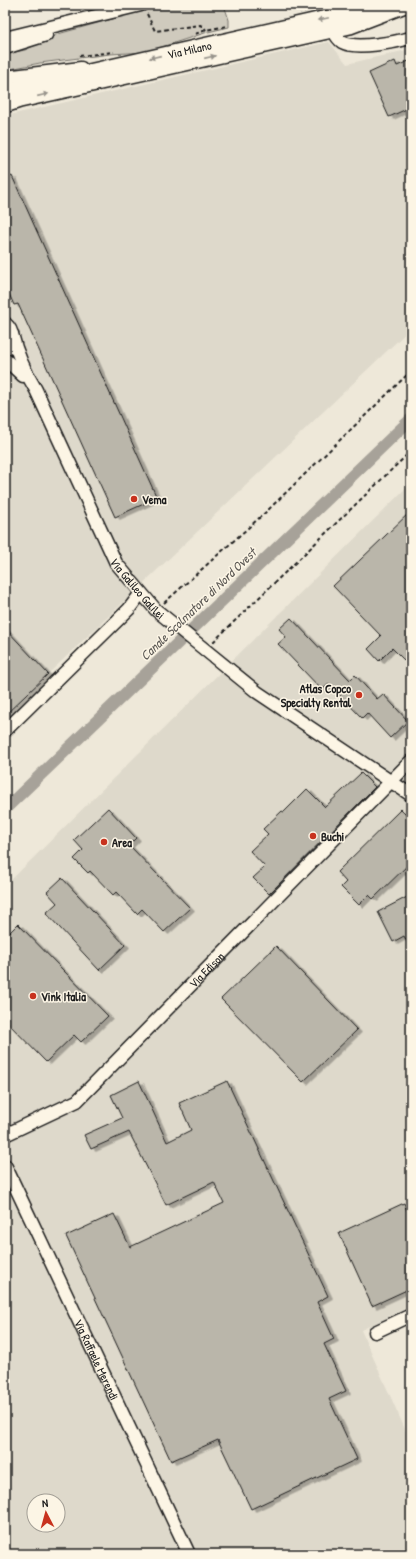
<svg xmlns="http://www.w3.org/2000/svg" width="416" height="1559" viewBox="0 0 416 1559" font-family="'Patrick Hand',sans-serif">
	<defs>
		<filter id="shadow"><feDropShadow dx="4.5" dy="2.5" stdDeviation="0" flood-color="#0004"/></filter>
	</defs>
	<rect width="100%" height="100%" fill="#eee8d9"/>
	<filter id="ink" filterUnits="userSpaceOnUse"><feTurbulence type="fractalNoise" baseFrequency=".025" numOctaves="2"/><feDisplacementMap in="SourceGraphic" scale="8" xChannelSelector="R" yChannelSelector="G"/><feConvolveMatrix kernelMatrix="1 2 1 2 8 2 1 2 1" color-interpolation-filters="sRGB"/></filter>
	<g filter="url(#ink)">
		<g fill="#ded9cb" fill-rule="evenodd">
			<path d="M329,42L347,64L411,49V328L5,715V116Z"/>
			<path d="M411,483V1306L361,1330L411,1443V1554H5V886ZM34,1501H58V1525H34Z"/>
		</g>
		<path fill="#cfcabd" stroke="#76736c" d="M163,5H224L229,20V27L208,32L146,52L110,54L40,63L5,70V54L25,50L58,34Z"/>
		<g fill="none" stroke-linecap="round" stroke-linejoin="round">
			<path stroke="#a7a299" stroke-width="12" d="M5,809L411,419"/>
		</g>
		<g fill="#bab6aa" stroke="#1c1c1c" filter="url(#shadow)">
			<path d="M411,60V107L389,117L369,73L395,61L397,66Z"/>
			<path d="M12,176L157,498L115,517L18,304L14,305L5,285V179Z"/>
			<path d="M411,511V667L392,648L379,661L368,649L381,636L333,586Z"/>
			<path d="M291,618L350,680L355,675L377,699L383,694L408,721L390,738L367,713L362,718L329,684L322,690L278,644L286,637L279,629Z"/>
			<path d="M5,628L48,674L5,715Z"/>
			<path d="M361,773L375,787L269,894L253,878L265,867L250,851L268,834L263,829L282,811L284,812L307,789L325,807Z"/>
			<path d="M108,808L136,838L129,845L190,908L164,932L142,909L137,914L116,892L113,895L90,871L88,873L74,859L83,850L74,840Z"/>
			<path d="M401,809L411,819V862L373,899L369,895L359,905L341,887L346,882L337,872Z"/>
			<path d="M62,878L125,945L99,970L46,913L57,903L47,892Z"/>
			<path d="M411,895V949L404,936L393,942L378,912Z"/>
			<path d="M18,924L108,1016L81,1042L74,1035L46,1062L5,1020V937Z"/>
			<path d="M276,946L357,1030L303,1082L221,999Z"/>
			<path d="M139,1081L167,1142L191,1130L179,1103L227,1081L328,1296L317,1302L334,1339L324,1344L346,1391L329,1399L357,1459L251,1509L218,1440L171,1461L66,1236L114,1214L130,1247L224,1203L214,1182L166,1205L129,1132L91,1149L84,1135L122,1118L111,1095Z"/>
			<path d="M404,1203L411,1220V1288L372,1306L339,1233Z"/>
		</g>
		<g fill="none" stroke-linecap="round" stroke-linejoin="round">
			<g stroke="#1c1c1c" stroke-width="15">
				<g id="minor">
					<path d="M333,30C335,34 339,40 342,42C356,50 396,42 411,38"/>
					<path d="M5,38L141,5"/>
					<path d="M5,48L46,35"/>
					<path d="M5,77L81,68"/>
					<path d="M5,323C14,331 15,343 5,350"/>
					<path id="s1" d="M12,334C17,355 25,372 36,390L116,563L156,610L257,692L411,795"/>
					<path d="M5,359L23,376"/>
					<path d="M5,731L129,609L141,593"/>
					<path id="s2" d="M5,1135L77,1101L411,761"/>
					<path id="s3" d="M5,1165L189,1554"/>
					<path d="M375,1332L411,1315"/>
				</g>
			</g>
			<g stroke="#1c1c1c" stroke-width="18">
				<g id="major">
					<path id="s4" d="M5,91L340,15L374,5"/>
					<path d="M5,105L20,100L350,26L405,5"/>
				</g>
			</g>
			<g stroke="#1c1c1c" stroke-width="2" stroke-dasharray="4 3" stroke-linecap="butt">
				<path d="M147,14L155,31L200,25L204,27L206,30"/>
				<path d="M195,34L206,30L227,26"/>
				<path d="M79,56L114,52"/>
				<path d="M164,603L267,511L411,371"/>
				<path d="M213,642L411,451"/>
			</g>
			<use href="#minor" stroke="#fcf5e5" stroke-width="12"/>
			<use href="#major" stroke="#fcf5e5" stroke-width="15"/>
		</g>
		<defs><path id="oneway-solid" d="M-6-.8H1V-3.2L6.5 0L1 3.2V.8H-6Z"/></defs>
		<g fill="#97938b">
			<use href="#oneway-solid" transform="translate(323 19) rotate(168)"/>
			<use href="#oneway-solid" transform="translate(155 57) rotate(167)"/>
			<use href="#oneway-solid" transform="translate(210 57) rotate(-13)"/>
			<use href="#oneway-solid" transform="translate(43 95) rotate(-13)"/>
		</g>
	</g>
	<g fill="#c8321e" stroke="#fcf5e5" stroke-width="1.5">
		<circle cx="134" cy="499" r="4"/>
		<circle cx="359" cy="695" r="4"/>
		<circle cx="313" cy="836" r="4"/>
		<circle cx="104" cy="842" r="4"/>
		<circle cx="33" cy="996" r="4"/>
	</g>
	<g text-anchor="middle" dominant-baseline="central" stroke-width="3" stroke-linejoin="round" paint-order="stroke">
		<g font-size="12" fill="#1c1c1c" stroke="#fcf5e5">
			<text stroke="none"><textPath href="#s4" startOffset="189">Via Milano</textPath></text>
			<text stroke="none"><textPath href="#s1" startOffset="285">Via Galileo Galilei</textPath></text>
			<text stroke="none"><textPath href="#s2" startOffset="264">Via Edison</textPath></text>
			<text stroke="none"><textPath href="#s3" startOffset="215">Via Raffaele Merendi</textPath></text>
		</g>
		<g font-size="12" font-weight="bold" fill="#1c1c1c" stroke="#fcf5e5" text-anchor="start">
			<text x="142" y="499">Vema</text>
			<text x="351" y="688" text-anchor="end">Atlas Copco<tspan x="351" dy="14">Specialty Rental</tspan></text>
			<text x="321" y="836">Buchi</text>
			<text x="112" y="842">Area</text>
			<text x="41" y="996">Vink Italia</text>
		</g>
		<g font-size="13" font-style="italic" fill="#5b5854" stroke="#fcf5e5">
			<text transform="translate(198 604) rotate(-44)">Canale Scolmatore di Nord Ovest</text>
		</g>
	</g>
	<rect width="416" height="1559" fill="none" stroke="#fcf5e5" stroke-width="20"/>
	<rect x="10" y="10" width="396" height="1539" fill="none" stroke="#1c1c1c" stroke-width="1.5" filter="url(#ink)"/>
	<g transform="translate(46 1513) rotate(354)"><circle r="19" fill="#fcf5e5" stroke="#a29e95"/>
	<path d="M0-3L7 15L0 10L-7 15Z" fill="#c8321e"/>
	<text y="-6" font-size="11" font-weight="bold" text-anchor="middle" fill="#1c1c1c">N</text>
	</g>
</svg>
